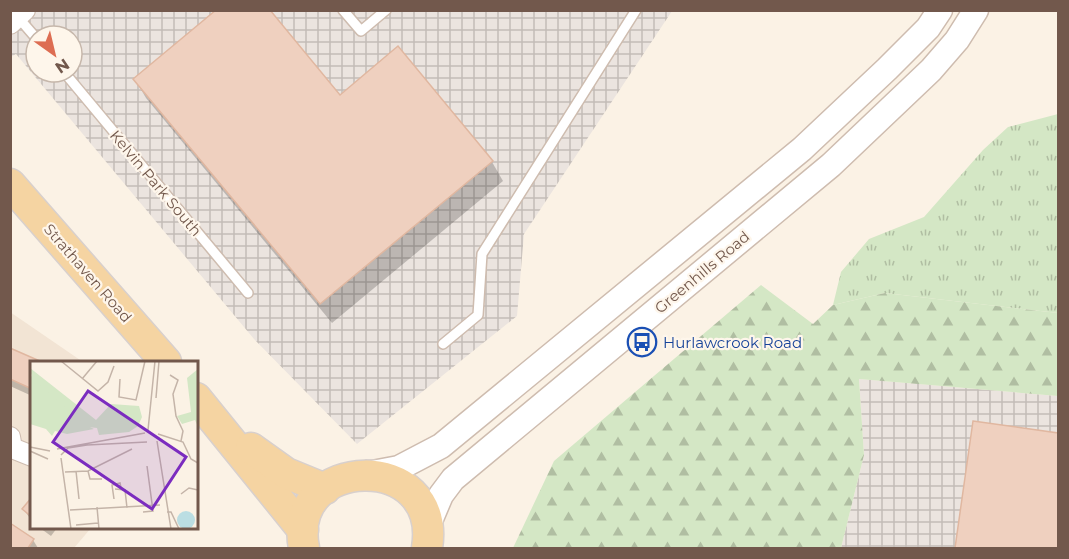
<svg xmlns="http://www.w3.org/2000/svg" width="1069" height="559" viewBox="0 0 1069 559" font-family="Montserrat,sans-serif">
	<defs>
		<pattern id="industrial-grid" width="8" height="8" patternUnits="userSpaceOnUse" patternTransform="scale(1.5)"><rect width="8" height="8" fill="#ebe4df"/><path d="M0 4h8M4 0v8" fill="none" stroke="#c3bcb7"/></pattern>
		<pattern id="grass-tufts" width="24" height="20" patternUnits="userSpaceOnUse" patternTransform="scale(1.5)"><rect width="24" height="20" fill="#d4e7c5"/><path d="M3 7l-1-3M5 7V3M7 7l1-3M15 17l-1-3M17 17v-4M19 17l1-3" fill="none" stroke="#b0bea2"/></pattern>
		<pattern id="forest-firs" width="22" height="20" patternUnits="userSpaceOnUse" patternTransform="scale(1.5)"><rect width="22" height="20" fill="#d4e7c5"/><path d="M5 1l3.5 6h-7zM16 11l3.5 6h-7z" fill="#b0bea2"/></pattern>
	</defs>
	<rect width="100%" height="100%" fill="#fbf2e5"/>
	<path fill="#f2e4d4" d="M10,312L83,362H32V528H91L74,548H11Z"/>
	<g fill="url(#industrial-grid)" fill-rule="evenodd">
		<path d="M11,11H672L524,234L517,316L357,444L254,339L16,54L11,57ZM36,36H72V72H36Z"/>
		<path d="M859,379L1058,396V548H841L864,455Z"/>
	</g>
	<path fill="url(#grass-tufts)" d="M1058,114V313L885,293L833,305L841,272L869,239L924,217L983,150L1008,127Z"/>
	<path fill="url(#forest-firs)" d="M761,285L813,324L833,305L885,293L1058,313V396L859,379L864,455L841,548H513L554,461Z"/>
	<g fill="#0003">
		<path d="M135,79L340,97L492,162L503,181L332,323L146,98Z"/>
		<path d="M11,349L38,362H32V396L10,386Z"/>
		<path d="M974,423L1058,435V548H957Z"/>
		<path d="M32,499V521L24,510Z"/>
		<path d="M11,525L33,540L38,548H10Z"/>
		<path d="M40,528H57L51,536Z"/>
	</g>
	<g fill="#efd0bf" stroke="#e0b7a0" stroke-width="1.5">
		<path d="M216,10H270L340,95L398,46L493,161L320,304L133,79Z"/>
		<path d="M10,348L42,362H32V389L10,379Z"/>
		<path d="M973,421L1058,433V548H955Z"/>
		<path d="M32,497V517L22,509Z"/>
		<path d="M10,523L34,539L28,548H10Z"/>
	</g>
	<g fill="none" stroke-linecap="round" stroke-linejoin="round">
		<g stroke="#cebcaf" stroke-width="12">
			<g id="service">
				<path d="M343,10L361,31L386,10"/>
				<path d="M17,16L36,38"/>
				<path d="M64,72L248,293"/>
				<path d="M443,344L478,315L482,254L636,10"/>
			</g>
		</g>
		<g stroke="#cebcaf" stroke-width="22">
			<g id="minor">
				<path d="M10,24L25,10"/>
				<path d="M10,437L12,448L32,456"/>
			</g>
		</g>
		<g stroke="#cebcaf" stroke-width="27">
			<g id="tertiary">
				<path d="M367,474L399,468L441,446L802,149L887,69L928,28L940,10"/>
				<path d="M427,528L441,495L453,479L831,165L931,70L957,40L976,10"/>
			</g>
		</g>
		<g stroke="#d8d0cd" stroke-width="33">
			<g id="primary">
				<path d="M10,184L166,362"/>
				<path d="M196,398L303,530"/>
				<path d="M251,448L286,473L325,489"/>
				<path d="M304,548C285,454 443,449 427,548"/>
			</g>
		</g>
		<use href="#service" stroke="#fff" stroke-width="9"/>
		<use href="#minor" stroke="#fff" stroke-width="20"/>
		<use href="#tertiary" stroke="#fff" stroke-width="24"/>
		<use href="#primary" stroke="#f5d4a2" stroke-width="30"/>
	</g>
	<defs>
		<g id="bus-ring" transform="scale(1.5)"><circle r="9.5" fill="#fef6eb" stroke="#1a4fb4" stroke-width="1.5"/><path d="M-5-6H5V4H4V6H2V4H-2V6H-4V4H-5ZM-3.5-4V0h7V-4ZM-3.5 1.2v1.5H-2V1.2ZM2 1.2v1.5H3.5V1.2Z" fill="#1a4fb4"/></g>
	</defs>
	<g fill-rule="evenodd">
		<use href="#bus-ring" x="642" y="342"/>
	</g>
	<g text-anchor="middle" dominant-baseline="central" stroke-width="4.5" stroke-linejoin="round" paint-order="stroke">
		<g font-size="15" fill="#72584c" stroke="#fef6eb">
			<text transform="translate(156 183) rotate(50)">Kelvin Park South</text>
			<text transform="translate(702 272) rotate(-40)">Greenhills Road</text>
			<text transform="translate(88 273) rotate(49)">Strathaven Road</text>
		</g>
		<g font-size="15" fill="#164399" stroke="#fef6eb" text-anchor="start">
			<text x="663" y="342">Hurlawcrook Road</text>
		</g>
	</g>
	<g transform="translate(30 361)">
		<rect width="168" height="168" fill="#fbf2e5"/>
		<path d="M0,14L58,65L64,68L37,73L25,70L22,75L16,68L0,63Z" fill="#d4e7c5"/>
		<path d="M0,7L66,59L81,43L109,45L112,56L108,65L99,71L69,74L67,67L58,66L2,17Z" fill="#d4e7c5"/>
		<path d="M168,8V66L165,59L152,63L147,55L161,51L157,17Z" fill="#d4e7c5"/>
		<path d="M147 159a9 9 0 1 1 18 0a9 9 0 1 1-18 0Z" fill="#bbdee3"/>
		<path fill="none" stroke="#c4b4a8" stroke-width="1.5" d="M31,0L68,30L78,21L84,5M140,14L148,19L143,33L146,55L153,70L151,80M52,18L67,0M90,18L89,36L106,39L115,0M126,37L129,0M118,69L125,0M128,73L153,81L161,98L168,102M127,80L141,168M0,86L20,90M27,88L115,72M0,90L18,98M31,94L38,87L57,84L117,81M31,97L41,168M46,110L49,138M58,110L60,118H72M35,111L58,110L102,88M85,128L95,129L97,147M151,133L159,127L168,129M84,138L82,124L90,122L91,127M67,146L69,168M40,149L130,144M113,151L123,150L117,105M137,151H141L149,168M46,164L68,162"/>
		<path fill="#7b2cbf" fill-opacity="0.15" stroke="#7b2cbf" stroke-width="3" d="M58,30L156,96L122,148L23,81Z"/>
		<rect width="168" height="168" fill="none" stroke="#72584c" stroke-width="3"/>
	</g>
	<rect width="1069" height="559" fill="none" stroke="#72584c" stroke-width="24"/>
	<g transform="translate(54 54) rotate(146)"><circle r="28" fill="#fef6eb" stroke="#c6b7ab" stroke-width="1.5"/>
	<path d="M0-4.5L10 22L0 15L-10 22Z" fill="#dd6d52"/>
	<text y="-9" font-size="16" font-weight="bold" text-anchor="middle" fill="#72584c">N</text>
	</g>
</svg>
